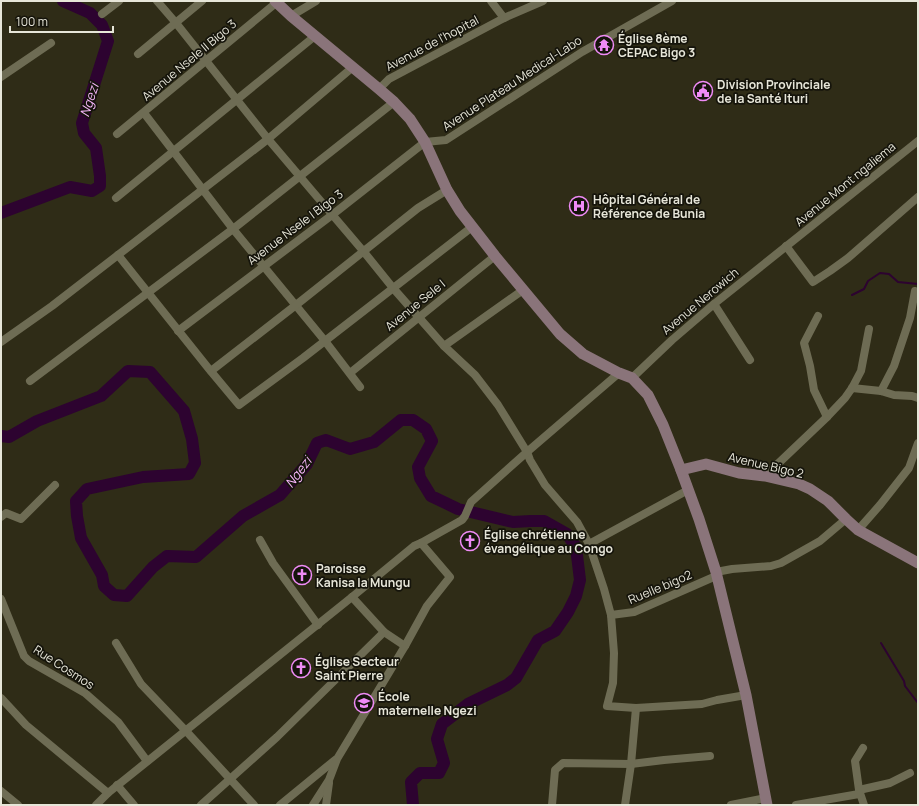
<svg xmlns="http://www.w3.org/2000/svg" width="919" height="806" viewBox="0 0 919 806" font-family="Manrope,sans-serif">
	<rect width="100%" height="100%" fill="#2f2c17"/>
	<g fill="none" stroke-linecap="round" stroke-linejoin="round">
		<g stroke="#2d0330" stroke-width="2">
			<path d="M852,295L864,289L868,281L880,273L889,274L898,282L918,284"/>
			<path d="M881,643L904,681L905,686L918,703"/>
		</g>
		<g stroke="#2d0330" stroke-width="12">
			<path d="M1,213L70,187L92,191L100,186V176L96,148L84,133L82,123L108,41L102,25L90,13L63,1"/>
			<path d="M1,436L9,437L37,421L101,396L128,371L150,372L184,411L192,439L195,463L189,474L143,477L87,489L76,501L77,516L81,538L102,575L104,586L114,595L127,596L153,567L167,556L196,557L243,516L280,495L307,464L317,443L326,440L350,449L374,442L401,420H413L426,429L432,441L418,467L420,478L431,496L458,509L513,522L531,521H544L567,534L576,547L580,580L576,596L568,612L555,631L538,640L516,678L507,685L468,704L442,724L437,739L444,763L439,773H420L411,782L413,805"/>
		</g>
		<g stroke="#6e6c54" stroke-width="8">
			<path d="M157,1L176,23L268,139L364,252L393,288L444,346L475,375L498,405L527,452L530,460L545,485L577,522L589,544L604,589L611,615L614,653L613,683L607,706L636,708L702,704L717,700L746,695"/>
			<path d="M491,1L504,18"/>
			<path d="M102,14L119,1"/>
			<path d="M291,16L316,1"/>
			<path d="M138,54L202,1"/>
			<path d="M1,77L51,43"/>
			<path d="M379,89L389,79L504,18L543,1"/>
			<path d="M144,113L233,229L325,341L360,387"/>
			<path d="M117,134L276,3"/>
			<path d="M116,198L315,36"/>
			<path d="M786,246L813,282L830,271L848,258L918,197"/>
			<path d="M118,255L209,369L239,405L303,358L472,227"/>
			<path d="M714,304L750,360"/>
			<path d="M818,316L804,343L810,366L814,390L827,417"/>
			<path d="M178,331L332,215L425,142L446,140L582,52L672,1"/>
			<path d="M1,342L52,306L268,139L353,67"/>
			<path d="M444,346L523,290"/>
			<path d="M211,371L296,305L418,208L447,190"/>
			<path d="M350,373L495,256"/>
			<path d="M632,378L672,340L714,304L918,141"/>
			<path d="M30,381L233,229L394,102"/>
			<path d="M852,388L881,391L894,395L912,396L918,398"/>
			<path d="M881,391L894,366L910,318L915,291"/>
			<path d="M765,476L827,417L845,398L852,388L861,371L869,329"/>
			<path d="M1,517L6,513L21,519L55,485"/>
			<path d="M858,530L880,505L909,468L918,443"/>
			<path d="M260,540L273,563L318,625"/>
			<path d="M589,544L688,490"/>
			<path d="M716,572L732,569L771,566L781,563L820,541L846,519"/>
			<path d="M352,597L384,632L405,646"/>
			<path d="M1,599L24,656L29,661L85,693L118,722L147,761"/>
			<path d="M611,615L634,612L716,576"/>
			<path d="M116,643L141,684L186,731L254,805"/>
			<path d="M1,698L26,725L108,793"/>
			<path d="M863,748L855,761L859,790L864,805"/>
			<path d="M117,785L134,805"/>
			<path d="M859,790L890,783L910,773"/>
			<path d="M1,791L18,805"/>
			<path d="M96,805L108,793L352,597L414,546L421,543L462,520L465,516L471,502L527,452L619,373"/>
			<path d="M201,805L277,737L384,632"/>
			<path d="M280,805L335,760"/>
			<path d="M313,805L329,780L337,759L405,646L427,606L450,577L421,543"/>
			<path d="M326,805L329,783"/>
			<path d="M552,805L555,770L563,763L631,764L664,760L710,756"/>
			<path d="M625,805L631,764L636,708"/>
			<path d="M731,805L766,798"/>
			<path d="M796,805L859,794"/>
		</g>
		<g stroke="#8a747a" stroke-width="11">
			<path d="M275,1L291,16L379,89L394,102L410,119L425,142L447,190L460,211L495,256L560,334L583,354L619,373L632,378L648,395L663,425L681,470L699,519L716,572L746,695L767,805"/>
			<path d="M681,470L706,464L739,473L765,476L799,484L810,489L828,501L846,519L858,530L918,563"/>
		</g>
	</g>
	<defs>
		<g id="temple-ring" transform="scale(1)"><circle r="9.5" fill="#15140b" stroke="#ef8bf6" stroke-width="1.5"/><path d="M0-6L5-2H3V0L6.5 2.5H4V6H1.5V3h-3V6H-4V2.5H-6.5L-3 0V-2H-5Z" fill="#ef8bf6"/></g>
		<g id="civic-ring" transform="scale(1)"><circle r="9.5" fill="#15140b" stroke="#ef8bf6" stroke-width="1.5"/><path d="M-.6-6.5H3V-4.5H.6V-3L4-1V1h2V6H-6V1h2V-1L-.6-3ZM-1.2 2.5V6h2.4V2.5Z" fill="#ef8bf6"/></g>
		<g id="hospital-ring" transform="scale(1)"><circle r="9.5" fill="#15140b" stroke="#ef8bf6" stroke-width="1.5"/><path d="M-5-5h3v3.5h4V-5h3V5h-3V1.5h-4V5h-3Z" fill="#ef8bf6"/></g>
		<g id="church-ring" transform="scale(1)"><circle r="9.5" fill="#15140b" stroke="#ef8bf6" stroke-width="1.5"/><path d="M-1.2-6h2.4v3.5h3.3v2.4h-3.3V6h-2.4V-.1h-3.3v-2.4h3.3Z" fill="#ef8bf6"/></g>
		<g id="school-ring" transform="scale(1)"><circle r="9.5" fill="#15140b" stroke="#ef8bf6" stroke-width="1.5"/><path d="M0-5L7-2L0 1L-7-2ZM-4 1L0 2.5L4 1V4Q0 6-4 4Z" fill="#ef8bf6"/></g>
	</defs>
	<g fill-rule="evenodd">
		<use href="#temple-ring" x="604" y="45"/>
		<use href="#civic-ring" x="703" y="91"/>
		<use href="#hospital-ring" x="579" y="206"/>
		<use href="#church-ring" x="470" y="541"/>
		<use href="#church-ring" x="302" y="575"/>
		<use href="#church-ring" x="301" y="668"/>
		<use href="#school-ring" x="364" y="703"/>
	</g>
	<g text-anchor="middle" dominant-baseline="central" stroke-width="3.5" stroke-linejoin="round" paint-order="stroke">
		<g font-size="12" font-weight="bold" fill="#e7e6d9" stroke="#15140b" text-anchor="start">
			<text x="618" y="38">Église 8ème<tspan x="618" dy="14">CEPAC Bigo 3</tspan></text>
			<text x="717" y="84">Division Provinciale<tspan x="717" dy="14">de la Santé Ituri</tspan></text>
			<text x="593" y="199">Hôpital Général de<tspan x="593" dy="14">Référence de Bunia</tspan></text>
			<text x="484" y="534">Église chrétienne<tspan x="484" dy="14">évangélique au Congo</tspan></text>
			<text x="316" y="568">Paroisse<tspan x="316" dy="14">Kanisa la Mungu</tspan></text>
			<text x="315" y="661">Église Secteur<tspan x="315" dy="14">Saint Pierre</tspan></text>
			<text x="378" y="696">École<tspan x="378" dy="14">maternelle Ngezi</tspan></text>
		</g>
		<g font-size="12" fill="#e7e6d9" stroke="#15140b">
			<text transform="translate(432 43) rotate(-28)">Avenue de l'hopital</text>
			<text transform="translate(189 60) rotate(-40)">Avenue Nsele II Bigo 3</text>
			<text transform="translate(512 83) rotate(-33)">Avenue Plateau Medical-Labo</text>
			<text transform="translate(845 184) rotate(-39)">Avenue Mont ngaliema</text>
			<text transform="translate(295 227) rotate(-37)">Avenue Nsele I Bigo 3</text>
			<text transform="translate(700 301) rotate(-40)">Avenue Nerowich</text>
			<text transform="translate(415 305) rotate(-39)">Avenue Sele I</text>
			<text transform="translate(766 465) rotate(13)">Avenue Bigo 2</text>
			<text transform="translate(660 587) rotate(-23)">Ruelle bigo2</text>
			<text transform="translate(64 667) rotate(33)">Rue Cosmos</text>
		</g>
		<g font-size="13" font-style="italic" fill="#f7b6fb" stroke="#15140b">
			<text transform="translate(89 100) rotate(-72)">Ngezi</text>
			<text transform="translate(298 472) rotate(-53)">Ngezi</text>
		</g>
	</g>
	<rect width="919" height="806" fill="none" stroke="#e7e6d9" stroke-width="4"/>
	<path d="M10 26v6h103v-6" fill="none" stroke="#e7e6d9" stroke-width="2"/>
	<text x="16" y="26" font-size="12" fill="#e7e6d9" stroke="#15140b" stroke-width="3" paint-order="stroke">100 m</text>
</svg>
